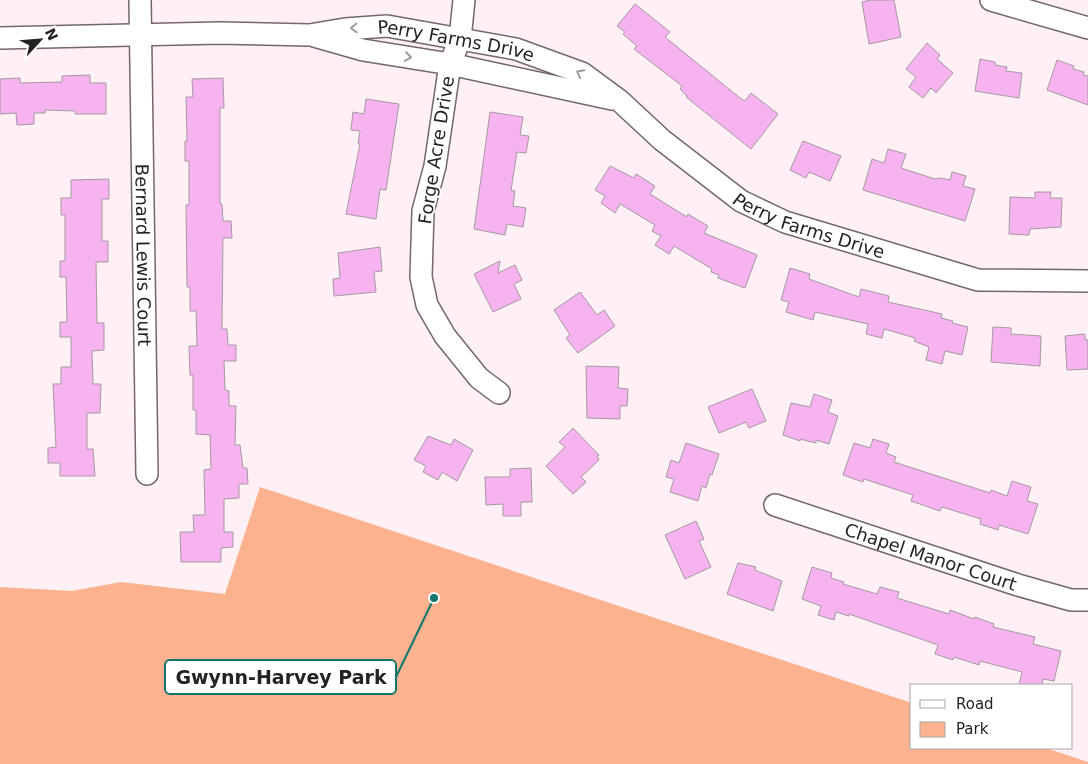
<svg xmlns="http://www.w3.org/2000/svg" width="1088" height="764" viewBox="0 0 1088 764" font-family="'DejaVu Sans',sans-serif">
	<rect width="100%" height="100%" fill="#fef0f4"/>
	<path fill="#fcb28f" d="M260,487L912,703V748H1046L1088,762V764H0V587L72,591L121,582L225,594Z"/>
	<g fill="#f7b3ef" stroke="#a399a2">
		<path d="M870,0H894L901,37L869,44L862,2Z"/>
		<path d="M635,4L670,32L665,37L740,98L745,101L751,93L778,114L751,149L686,97L687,96L680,89L682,86L634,49L637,46L623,34L625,32L617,26Z"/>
		<path d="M927,43L940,55L937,59L953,73L936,93L931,88L923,98L909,87L916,77L906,69Z"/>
		<path d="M980,59L995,62V65L1007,67L1006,71L1022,73L1019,98L975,91Z"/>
		<path d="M1057,60L1074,66L1073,69L1084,72L1083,75L1088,76V105L1047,90Z"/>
		<path d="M90,75V83H106V114H75V111L45,110V113H34V124L17,125L16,113L0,114V79L20,78V83L62,82V76Z"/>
		<path d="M223,78L224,108H220V204H222L223,221H231L232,238H223L222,329H227L228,345H236V361H224L225,390L229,391V406H236L235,445H240L243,468H247L248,484H239V498L224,499V532H233V547L221,548V562H181L180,532H194L193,515H205L204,470L211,469L210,435L196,434V410H193V375H190L189,346H197L196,311H190V287H187L186,205H189V161H185V141H187L186,97H193L192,79Z"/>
		<path d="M366,99L399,104L386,190L380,189L376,219L346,214L360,144H358L360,131L351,130L353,112L364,114Z"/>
		<path d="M490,112L523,117L520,135L529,136L526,153L517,152L511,190L515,191L513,206L526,208L523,227L507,224L505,235L474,229Z"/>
		<path d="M803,141L841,156L830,181L809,172L806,178L790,170Z"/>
		<path d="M888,149L906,154L901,168L935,179L941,178L950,180L952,172L966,176L963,186L975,189L965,221L863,190L872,159L884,163Z"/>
		<path d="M610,166L634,178L636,174L655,186L650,194L687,217L688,214L708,226L704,233L757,255L745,288L718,278L719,275L711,272L712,269L674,246L669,254L655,245L661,236L652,231L655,225L620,204L615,213L601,203L605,196L595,190Z"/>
		<path d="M109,179V199H102V241H108V262H96L97,323H104V350L92,351L93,384H101L100,413H87V449H93L95,476H60V463H48V448L56,447L53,384H61V367H71V337H60V322H67L66,277H60V261H65V215H61V198H71V180Z"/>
		<path d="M1035,192H1051L1050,198H1062L1061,227L1030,229L1029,235L1009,234L1010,197L1035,198Z"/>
		<path d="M380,247L382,271L374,272L376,292L334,296L333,279L340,278L338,253Z"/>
		<path d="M500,261L498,273L515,265L522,280L514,284L521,299L493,312L474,274Z"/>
		<path d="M790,268L810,274L809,279L859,297L861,289L889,296L888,302L942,314L941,318L953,321L952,323L968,327L962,355L945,351L942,364L926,360L929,347L914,341L915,338L884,329L882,338L866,334L868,324L815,312L813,320L786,312L789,302L781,300Z"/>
		<path d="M580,292L597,315L604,310L615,326L578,353L566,338L570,335L554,310Z"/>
		<path d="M993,327L1011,328V334L1041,336L1040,366L991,362Z"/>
		<path d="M1085,334V340H1088V369L1067,370L1065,336Z"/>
		<path d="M586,366L619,367L618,388L628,389L627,406H620V419L587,418Z"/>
		<path d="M752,389L766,421L749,428L746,422L719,433L708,407Z"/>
		<path d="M814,394L832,400L828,412L838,416L829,444L816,440V443L800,439V441L783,435L791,403L810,407Z"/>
		<path d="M573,428L599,455L597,456L599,460L581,477L586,482L573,494L546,466L565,447L559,442Z"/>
		<path d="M428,436L451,445L454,439L473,450L457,481L442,472L438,480L423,472L426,466L414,460Z"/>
		<path d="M873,439L889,444L886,453L896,457L894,462L990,493L991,490L1007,496L1012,481L1031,487L1027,501L1038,504L1028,534L999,525L998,530L980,524L981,519L942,507L940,511L911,501L913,495L864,479L863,482L843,475L854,443L870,448Z"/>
		<path d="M686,443L719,454L712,475L710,474L706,488L702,486L698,501L670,492L674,479L666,477L671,460L679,463Z"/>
		<path d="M531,468L532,502H521V516H503V504L486,505L485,477H510V469Z"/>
		<path d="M696,521L704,539L699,541L711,567L685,579L665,535Z"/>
		<path d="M738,563L756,567L755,570L782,581L773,611L727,594Z"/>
		<path d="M812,567L832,573L831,578L844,582L843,584L877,594L880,587L899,592L897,598L949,614L950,610L974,619L975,617L994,624L993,627L1035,637L1033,644L1061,651L1054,681L1043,679L1042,685H1019L1022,672L980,661L979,665L954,657L953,660L935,654L938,645L849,614V616L836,612L834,620L818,615L821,606L802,599Z"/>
	</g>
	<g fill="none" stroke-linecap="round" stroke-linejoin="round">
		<g stroke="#73676b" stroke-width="24">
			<g id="street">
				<path id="s1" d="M140,0L147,474"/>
				<path d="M464,0L460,39L450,64L435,166L423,211L421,277L427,305L445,336L479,378L499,393"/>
				<path d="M991,0L1088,28"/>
				<path d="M314,36L363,50L450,64L612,99"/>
				<path id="s2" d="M0,38L219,33L309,35L345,29L387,26L516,49L582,73L620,101L662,140L741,201L785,222L978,280L1088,281"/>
				<path id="s3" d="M775,505L1018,585L1071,600H1088"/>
			</g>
		</g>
		<use href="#street" stroke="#fff" stroke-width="21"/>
	</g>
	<defs><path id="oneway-chevron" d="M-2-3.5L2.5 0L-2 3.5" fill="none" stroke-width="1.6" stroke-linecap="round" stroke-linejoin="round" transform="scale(1.25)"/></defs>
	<g stroke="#9d9b9c">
		<use href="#oneway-chevron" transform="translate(354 28) rotate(177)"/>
		<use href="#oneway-chevron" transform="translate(408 57) rotate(9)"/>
		<use href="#oneway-chevron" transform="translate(580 73) rotate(-152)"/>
	</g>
	<g text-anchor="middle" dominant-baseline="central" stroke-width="4" stroke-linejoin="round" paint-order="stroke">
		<g font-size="18" fill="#262123" stroke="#fff">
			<text stroke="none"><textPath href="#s2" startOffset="458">Perry Farms Drive</textPath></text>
			<text transform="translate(436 150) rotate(-81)">Forge Acre Drive</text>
			<text stroke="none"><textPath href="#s2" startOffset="866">Perry Farms Drive</textPath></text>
			<text stroke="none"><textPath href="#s1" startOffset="255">Bernard Lewis Court</textPath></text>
			<text stroke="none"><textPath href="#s3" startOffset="164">Chapel Manor Court</textPath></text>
		</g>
	</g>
	<path fill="none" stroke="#0f766e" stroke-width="2" d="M434 598L396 677"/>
	<circle fill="#0f766e" stroke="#fff" stroke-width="2" cx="434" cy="598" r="5"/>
	<rect fill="#fff" stroke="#0f766e" stroke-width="2" x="165" y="660" width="231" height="34" rx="5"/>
	<g font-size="19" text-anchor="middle" font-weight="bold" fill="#262123">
		<text x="281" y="684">Gwynn-Harvey Park</text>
	</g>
	<rect x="910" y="684" width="162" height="65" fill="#ffffff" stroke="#a8a6a7"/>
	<rect x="920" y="700" width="25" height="8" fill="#ffffff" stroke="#a8a6a7"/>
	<text x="956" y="709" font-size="15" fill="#262123">Road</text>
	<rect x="920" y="722" width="25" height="15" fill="#fcb28f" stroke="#a8a6a7"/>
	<text x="956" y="734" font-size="15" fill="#262123">Park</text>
	<g transform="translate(40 40) rotate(64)" stroke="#ffffff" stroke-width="4" paint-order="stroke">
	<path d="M0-4L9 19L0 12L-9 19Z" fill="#262123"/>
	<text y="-8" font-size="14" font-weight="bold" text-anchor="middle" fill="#262123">N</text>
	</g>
</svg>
